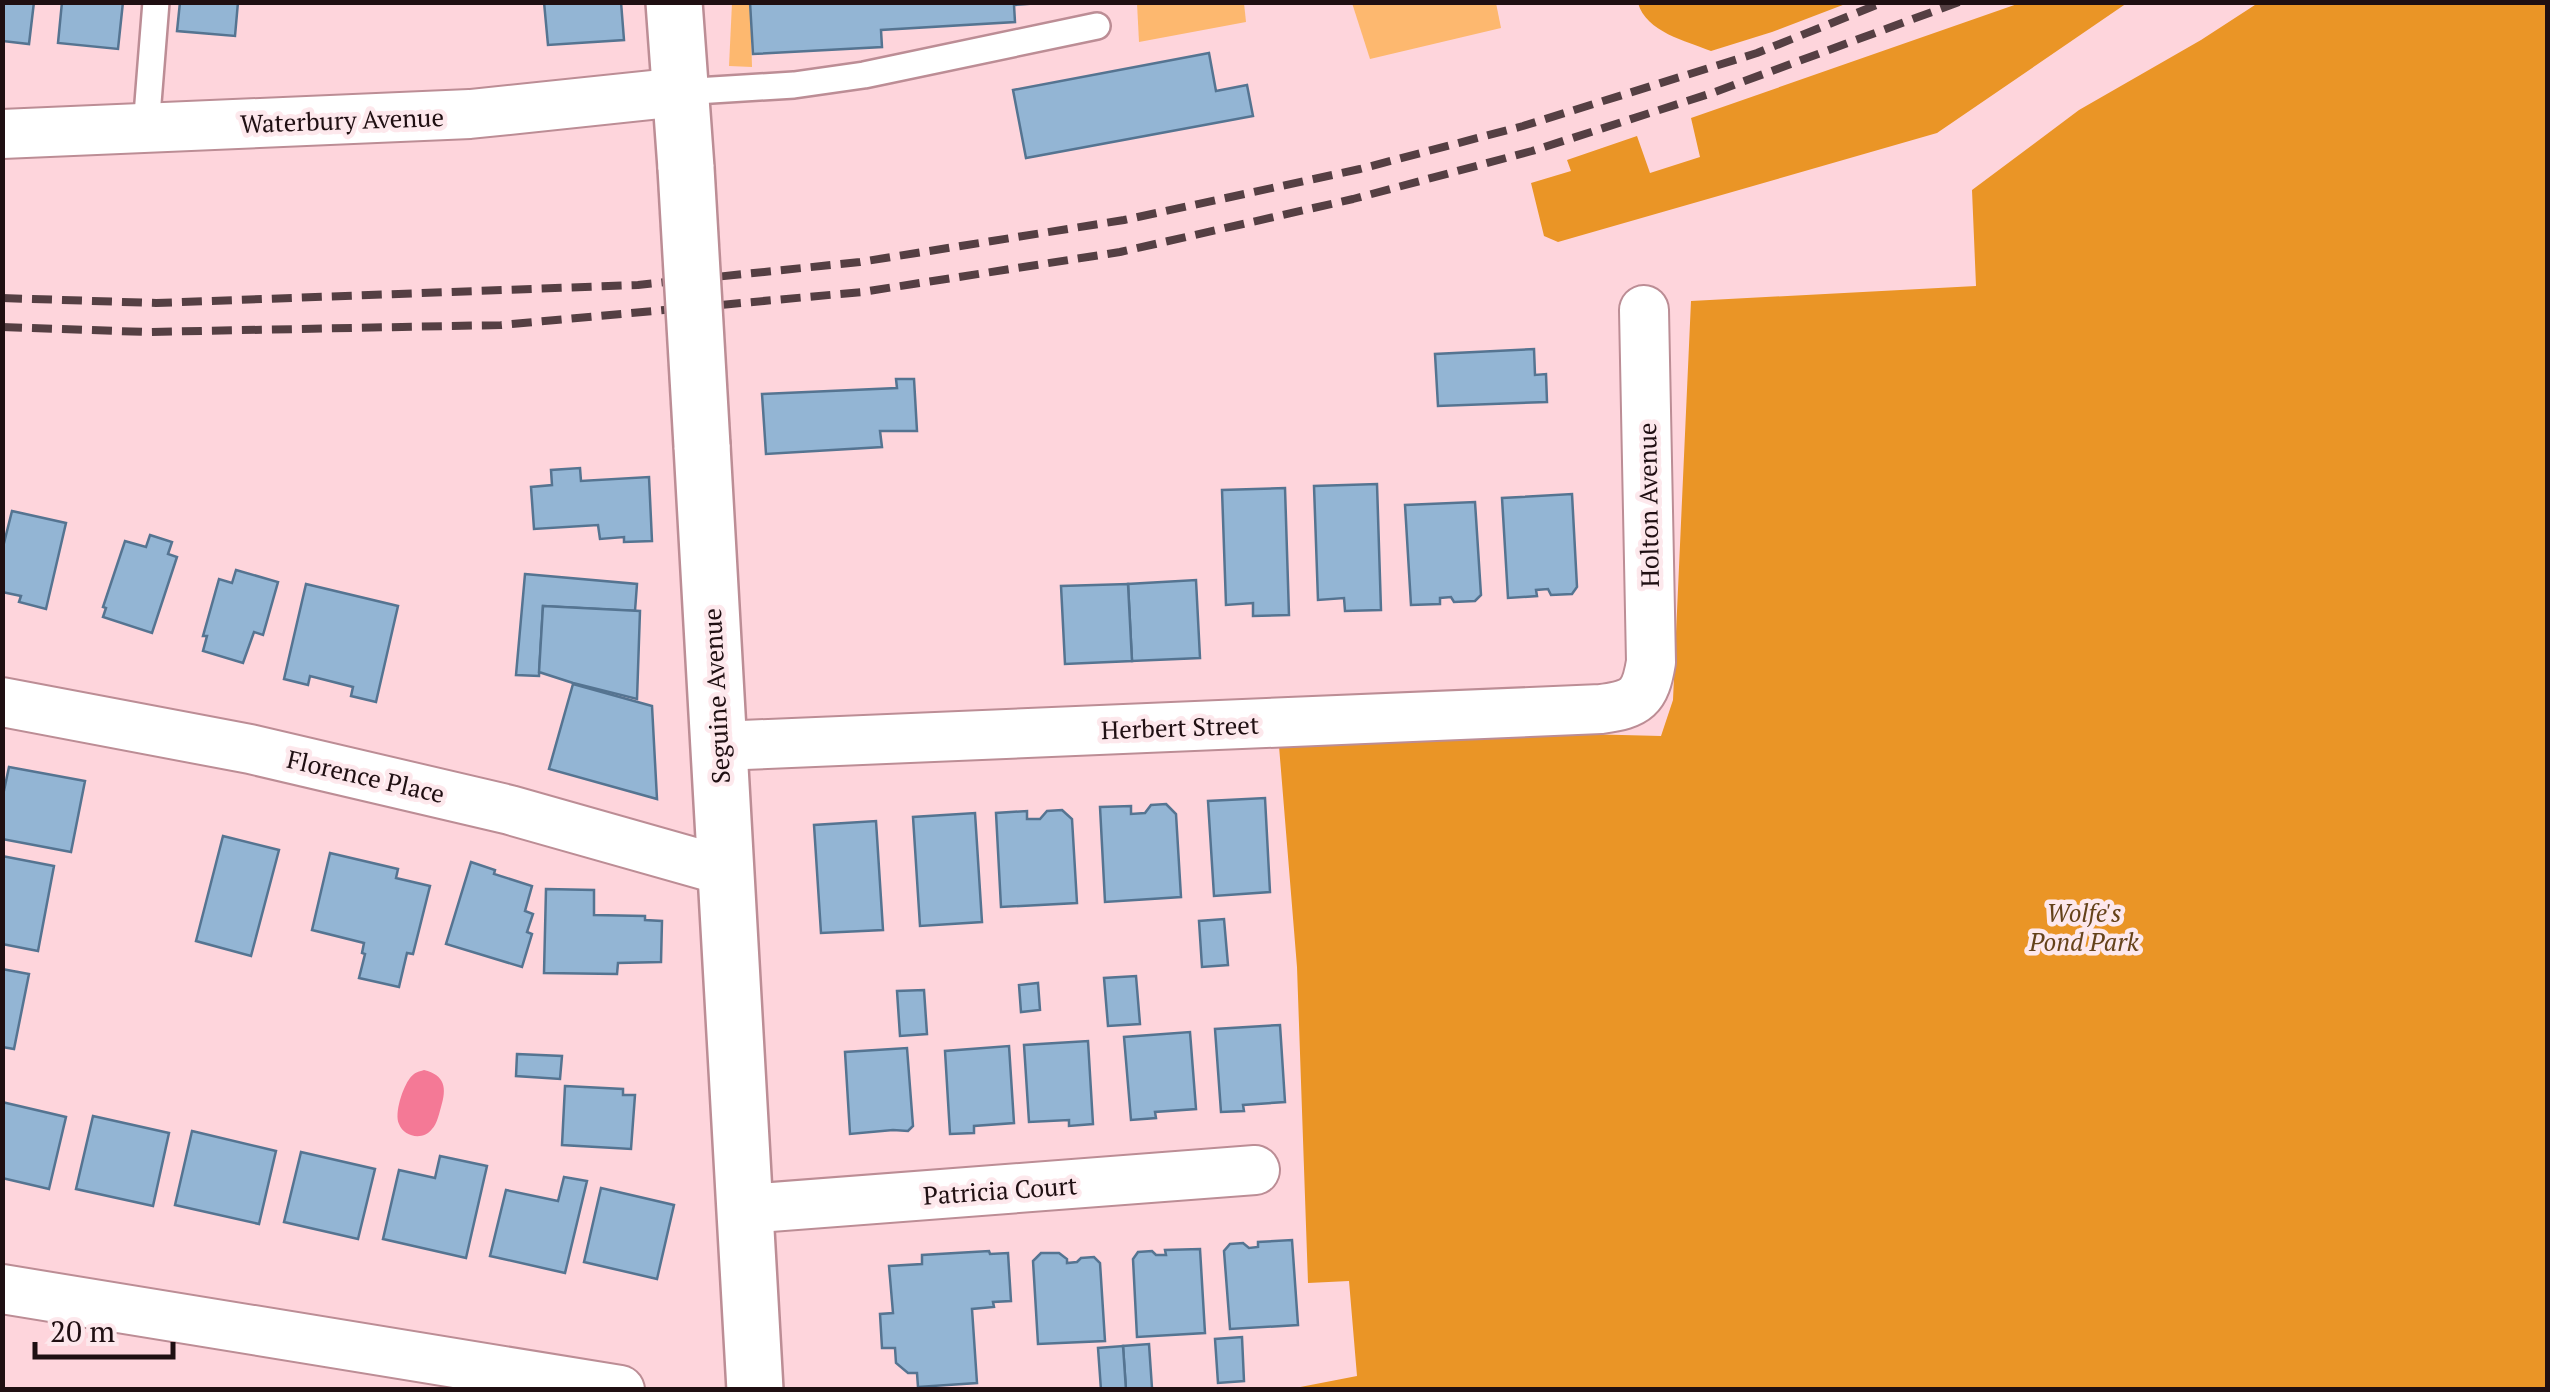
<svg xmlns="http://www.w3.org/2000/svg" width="2550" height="1392" viewBox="0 0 2550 1392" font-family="'PT Serif',serif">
	<rect width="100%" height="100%" fill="#fed5dc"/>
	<g fill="#fdb86f">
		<path d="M732,3H750L752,67L729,66Z"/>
		<path d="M1137,3H1244L1246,22L1139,42Z"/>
		<path d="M1352,3H1496L1501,28L1370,59Z"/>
	</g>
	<g fill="#ea9526">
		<path d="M2023,2L2127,3L1937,133L1558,242L1544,236L1531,183L1571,171L1567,160L1637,136L1650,173L1700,157L1691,118Z"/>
		<path d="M1638,3V2L1848,3L1772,32L1711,51C1686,41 1646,32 1638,3Z"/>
		<path d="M2258,3H2547V1389H1290L1357,1376L1349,1281L1308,1283L1297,967L1279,746L1502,732L1661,736L1673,700L1691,301L1976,286L1972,190L2079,110L2201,40Z"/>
	</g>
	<path fill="#f47996" d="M424,1070C445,1075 447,1088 441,1107C439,1114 437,1124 432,1129C423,1141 404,1137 399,1124C394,1113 403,1087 410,1078C415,1072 418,1072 424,1070Z"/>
	<g fill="#93b5d4" stroke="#557491" stroke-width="2.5">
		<path d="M2,2H34L29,44L2,41Z"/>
		<path d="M62,2H123L118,49L58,43Z"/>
		<path d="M180,2H238L235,36L177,31Z"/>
		<path d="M544,2H621L624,40L548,45Z"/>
		<path d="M750,2H1055L1014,5L1015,22L881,30L882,47L753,54Z"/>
		<path d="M1209,53L1216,91L1247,85L1253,116L1026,158L1013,90Z"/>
		<path d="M1534,349L1535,375L1546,374L1547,402L1438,406L1435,354Z"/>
		<path d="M896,379H914L917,431H880L882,447L766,454L762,394L897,388Z"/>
		<path d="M580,468L581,481L649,477L652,541L624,542V537L600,539L598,525L534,529L531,487L552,485L551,470Z"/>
		<path d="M1377,484L1381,610L1345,611L1344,598L1318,600L1314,486Z"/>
		<path d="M1285,488L1289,615L1253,616V603L1226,605L1222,490Z"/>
		<path d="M1572,494L1577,587L1572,594L1551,595L1548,589L1536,590L1537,596L1508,598L1502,498Z"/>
		<path d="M1475,502L1481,595L1475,601L1454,602L1451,597L1440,598V604L1411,605L1405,505Z"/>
		<path d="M12,511L66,523L46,609L19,602L21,596L2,592V551Z"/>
		<path d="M150,535L172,542L168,554L177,557L152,633L103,617L106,608L103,607L125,541L146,547Z"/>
		<path d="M236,570L278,582L263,635L254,632L243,663L203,651L207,636H203L219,579L232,583Z"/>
		<path d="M525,574L637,584L635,611L543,606L539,676L516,675Z"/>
		<path d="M1196,580L1200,658L1132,661L1128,584Z"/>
		<path d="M306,584L398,606L376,702L351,696L353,687L310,676L308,685L284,679Z"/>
		<path d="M1128,584L1132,661L1065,664L1061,586Z"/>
		<path d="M543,606L640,611L637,699L573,683L539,672Z"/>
		<path d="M573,684L652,706L657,799L549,769Z"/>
		<path d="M9,767L85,781L71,852L2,839V800Z"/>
		<path d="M1265,798L1270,892L1214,896L1208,801Z"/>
		<path d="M1166,804L1176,814L1181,897L1105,902L1100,807L1131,806V814L1145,813L1151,805Z"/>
		<path d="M1062,810L1072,819L1077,903L1001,907L996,813L1027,811V819H1040L1047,811Z"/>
		<path d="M975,813L982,922L920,926L913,817Z"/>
		<path d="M876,821L883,930L821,933L814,825Z"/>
		<path d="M223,836L279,850L251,956L196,941Z"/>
		<path d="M330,853L398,869L396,878L430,886L413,954L407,953L399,987L359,978L365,954L362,953L364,943L312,930Z"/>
		<path d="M2,856L54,866L38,951L2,944Z"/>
		<path d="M471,862L495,870L494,874L532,886L525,911L533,914L527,932L532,934L522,967L446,944Z"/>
		<path d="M546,889L594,890V915L645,916V920L662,921L661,962L618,963L617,974L544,973Z"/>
		<path d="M1224,919L1228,965L1202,967L1199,921Z"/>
		<path d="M2,969L29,974L14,1049L2,1047Z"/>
		<path d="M1136,976L1140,1024L1108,1026L1104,978Z"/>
		<path d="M1038,983L1040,1010L1021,1012L1019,985Z"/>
		<path d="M924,990L927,1034L900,1036L897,991Z"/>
		<path d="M1280,1025L1285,1102L1243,1105L1244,1111L1221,1112L1215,1029Z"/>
		<path d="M1190,1032L1196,1109L1155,1112L1156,1118L1131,1120L1124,1037Z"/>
		<path d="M1088,1041L1093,1124L1069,1126V1120L1029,1122L1024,1045Z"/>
		<path d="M1009,1046L1014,1123L974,1126V1133L950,1134L945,1051Z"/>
		<path d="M907,1048L913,1126L908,1131L893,1130L850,1134L845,1052Z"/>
		<path d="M517,1054L562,1056L560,1079L516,1076Z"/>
		<path d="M565,1086L623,1089V1095H635L631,1149L562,1145Z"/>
		<path d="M2,1102L66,1117L49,1189L2,1178Z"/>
		<path d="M93,1116L169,1133L153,1206L76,1189Z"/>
		<path d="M192,1131L276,1151L259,1224L175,1205Z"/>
		<path d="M301,1152L375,1169L358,1239L284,1222Z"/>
		<path d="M440,1156L487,1166L466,1258L383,1239L399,1170L435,1178Z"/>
		<path d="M564,1177L587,1181L565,1273L490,1256L506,1190L558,1201Z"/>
		<path d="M601,1188L674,1205L657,1279L584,1262Z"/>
		<path d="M1292,1240L1298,1325L1230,1329L1224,1251L1230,1244L1243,1243L1249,1248L1258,1247V1242Z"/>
		<path d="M1200,1249L1205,1333L1137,1337L1133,1259L1138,1252L1152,1251L1156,1255H1166L1165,1250Z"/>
		<path d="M989,1251L990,1254L1008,1253L1011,1301L993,1302L994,1307L972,1309L977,1383L918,1387L917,1373H908L896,1363L895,1348H882L880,1314L893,1313L889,1266L922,1264V1255Z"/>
		<path d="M1041,1253H1059L1067,1259V1263L1077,1262L1081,1258L1094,1257L1100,1263L1105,1341L1038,1344L1033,1261Z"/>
		<path d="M1242,1337L1244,1381L1218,1383L1215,1339Z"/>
		<path d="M1149,1344L1152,1388L1126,1390L1123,1346Z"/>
		<path d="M1123,1346L1126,1390H1101L1098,1348Z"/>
	</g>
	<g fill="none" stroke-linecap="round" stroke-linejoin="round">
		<g stroke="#bc8d95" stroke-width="30">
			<g id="lane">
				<path d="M680,92L794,85L864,75L1097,26"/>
				<path d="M146,128L156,2"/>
			</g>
		</g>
		<g stroke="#bc8d95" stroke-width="52">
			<g id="street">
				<path d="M2,134L470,114L680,92"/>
				<path d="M2,702L250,749L510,810L725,871"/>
				<path d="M719,746L1601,709C1637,704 1645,698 1651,662L1644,310"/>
				<path d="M745,1209L1255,1170"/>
				<path d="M2,1289L620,1390"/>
			</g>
		</g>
		<g stroke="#bc8d95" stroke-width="60">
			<g id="secondary">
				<path d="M674,2L686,168"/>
				<path d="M702,446L755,1390"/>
			</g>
		</g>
		<use href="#lane" stroke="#fff" stroke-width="25"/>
		<use href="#street" stroke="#fff" stroke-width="48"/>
		<use href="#secondary" stroke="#fff" stroke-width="55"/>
		<g stroke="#553f43" stroke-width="8" stroke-dasharray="20 10" stroke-linecap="butt">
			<path d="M2,298L156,303L638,285L860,262L1124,220L1360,169L1523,126L1757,53L1884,2"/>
			<path d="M2,327L147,332L501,325L862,292L1120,252L1353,199L1532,151L1712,93L1959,2"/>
		</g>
		<g stroke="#bc8d95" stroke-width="60" stroke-linecap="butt">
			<path id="secondary-bridge" d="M686,168L702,446"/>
		</g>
		<use href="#secondary-bridge" stroke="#fff" stroke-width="55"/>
	</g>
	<g text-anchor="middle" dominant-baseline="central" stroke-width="9" stroke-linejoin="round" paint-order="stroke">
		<g font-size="25" fill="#1f0f12" stroke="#fde8ec">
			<text transform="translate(342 120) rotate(-2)">Waterbury Avenue</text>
			<text transform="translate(1648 505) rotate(-91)">Holton Avenue</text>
			<text transform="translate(716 696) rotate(-93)">Seguine Avenue</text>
			<text transform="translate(1180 727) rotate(-2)">Herbert Street</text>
			<text transform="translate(366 776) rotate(13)">Florence Place</text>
			<text transform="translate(1000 1190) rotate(-4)">Patricia Court</text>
		</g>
		<g font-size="25" font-style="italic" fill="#65421a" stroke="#fde8ec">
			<text x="2084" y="912">Wolfe's<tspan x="2084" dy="29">Pond Park</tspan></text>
		</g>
	</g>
	<rect width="2550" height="1392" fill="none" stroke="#1f0f12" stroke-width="10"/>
	<path d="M35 1342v15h138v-15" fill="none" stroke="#1f0f12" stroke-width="5"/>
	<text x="50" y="1342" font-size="30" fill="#1f0f12" stroke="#fde8ec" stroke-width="8" paint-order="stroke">20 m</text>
</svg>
